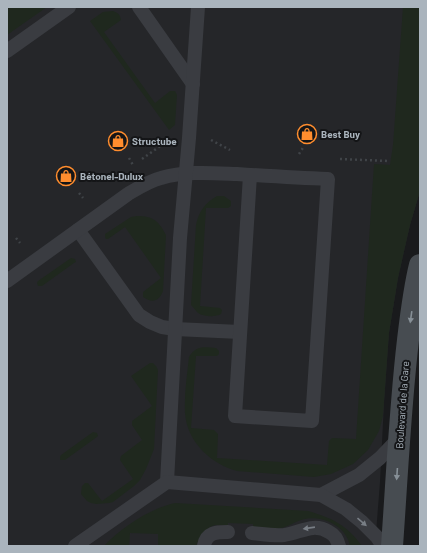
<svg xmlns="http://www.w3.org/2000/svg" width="427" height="553" viewBox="0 0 427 553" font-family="Barlow,sans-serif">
	<rect width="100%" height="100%" fill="#191a1c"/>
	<path fill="#252629" d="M7,7H420V191L410,225L398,278L389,333L384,403L380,482L375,546H7Z"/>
	<g fill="#1f281e">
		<path d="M7,7H47L7,35Z"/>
		<path d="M403,7H420V191L410,225L398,278L389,333L383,416L379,431L368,450L353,464L331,474L314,477L237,471C211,464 187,442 185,413C184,394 187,376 189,357C196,345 204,347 216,348L219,351V354L217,356H196L191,428L214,430L218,434L217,458L327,465L329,441L332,438L356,439L374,164L390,165L393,145Z"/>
		<path d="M113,11C118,13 120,14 121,20L104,32L155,103L170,91H175L177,95L175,125L169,130L90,21L103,12Z"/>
		<path d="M217,196H224L231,201V206L228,208H206L200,306L220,308L222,310L221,314C216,317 204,317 198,313C196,311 193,307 191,305L196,225C199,211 205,203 217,196Z"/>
		<path d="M137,216C153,216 159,221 166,235L163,291C159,302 152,303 143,297V292L161,278L125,227L108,239H106L105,237V234L131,217Z"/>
		<path d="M71,258L75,259L76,262L74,263L42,286H38L37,283L38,281Z"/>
		<path d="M150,363H153L156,366L158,370L154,449L146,469L140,480L134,486L113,502L109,503L96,504L91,503L87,501L81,494L82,486L85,483H88L102,501L133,479L120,460L121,456L142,440L132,425V421L152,406L131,376Z"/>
		<path d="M93,432L97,433L98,436L97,437L65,460H60V457L61,455Z"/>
		<path d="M175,503L308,511C332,518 347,525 362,546H350C346,525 320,514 301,520C294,522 288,527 281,528C272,530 262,528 253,527V524L228,523V525C224,525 219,525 215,525C206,527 199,538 196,546H158V534L130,533L129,546H104C122,527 149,509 175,503Z"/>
	</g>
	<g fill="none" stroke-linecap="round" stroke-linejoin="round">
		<g stroke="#404448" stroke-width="2.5" stroke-dasharray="2 3" stroke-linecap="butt">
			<path d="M211,140L230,150"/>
			<path d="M299,154L304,146"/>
			<path d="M129,158L133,165"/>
			<path d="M142,159L163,144L166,142"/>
			<path d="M340,159L388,161"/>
			<path d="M79,193L83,198"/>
			<path d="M16,238L20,243"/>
		</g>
		<g stroke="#3a3c41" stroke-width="14">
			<path d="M139,7L193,84"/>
			<path d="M7,51L69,7"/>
			<path d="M78,230L139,315L150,322L162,327L175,329L240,332"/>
			<path d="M7,281L128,194C138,188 149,181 161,178C185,171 211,173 237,174C267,176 298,178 328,179L312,421L235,416L250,175"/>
			<path d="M167,482L180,238L189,138L198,7"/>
			<path d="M321,495L359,475L380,458L400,437"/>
			<path d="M252,533C262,534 274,536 284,535C300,533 313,522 329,532C335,535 337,539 339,546"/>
			<path d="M75,546L167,482L321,495L346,509L362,522L377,537L383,546"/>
			<path d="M204,546C206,532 217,532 228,532"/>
		</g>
		<path stroke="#474c51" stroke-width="22" d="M392,546C397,477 400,408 408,340C411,315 414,289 420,265"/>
	</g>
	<defs><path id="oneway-solid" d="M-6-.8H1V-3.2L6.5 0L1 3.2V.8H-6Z"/></defs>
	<g fill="#879097">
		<use href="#oneway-solid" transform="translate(411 317) rotate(98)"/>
		<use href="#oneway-solid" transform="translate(397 474) rotate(94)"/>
	</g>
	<g fill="#787e85">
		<use href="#oneway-solid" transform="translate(362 522) rotate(41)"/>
		<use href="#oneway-solid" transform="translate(309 528) rotate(172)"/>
	</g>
	<defs>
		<g id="shop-ring" transform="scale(1)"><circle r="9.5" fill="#141517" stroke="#ff8d2e" stroke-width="1.5"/><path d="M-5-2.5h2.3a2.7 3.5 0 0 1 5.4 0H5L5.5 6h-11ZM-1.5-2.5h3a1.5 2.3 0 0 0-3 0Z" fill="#ff8d2e"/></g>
	</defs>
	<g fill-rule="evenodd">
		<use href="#shop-ring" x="307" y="134"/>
		<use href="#shop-ring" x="118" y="141"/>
		<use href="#shop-ring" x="66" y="176"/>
	</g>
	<g text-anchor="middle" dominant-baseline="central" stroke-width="4" stroke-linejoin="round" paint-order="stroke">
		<g font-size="10" font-weight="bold" fill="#aab4bd" stroke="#141517" text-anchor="start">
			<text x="321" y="134">Best Buy</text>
			<text x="132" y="141">Structube</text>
			<text x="80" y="176">Bétonel-Dulux</text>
		</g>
		<g font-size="10" fill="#aab4bd" stroke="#141517">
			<text transform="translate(402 405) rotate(-86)">Boulevard de la Gare</text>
		</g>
	</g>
	<rect width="427" height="553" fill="none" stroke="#aab4bd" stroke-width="16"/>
</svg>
